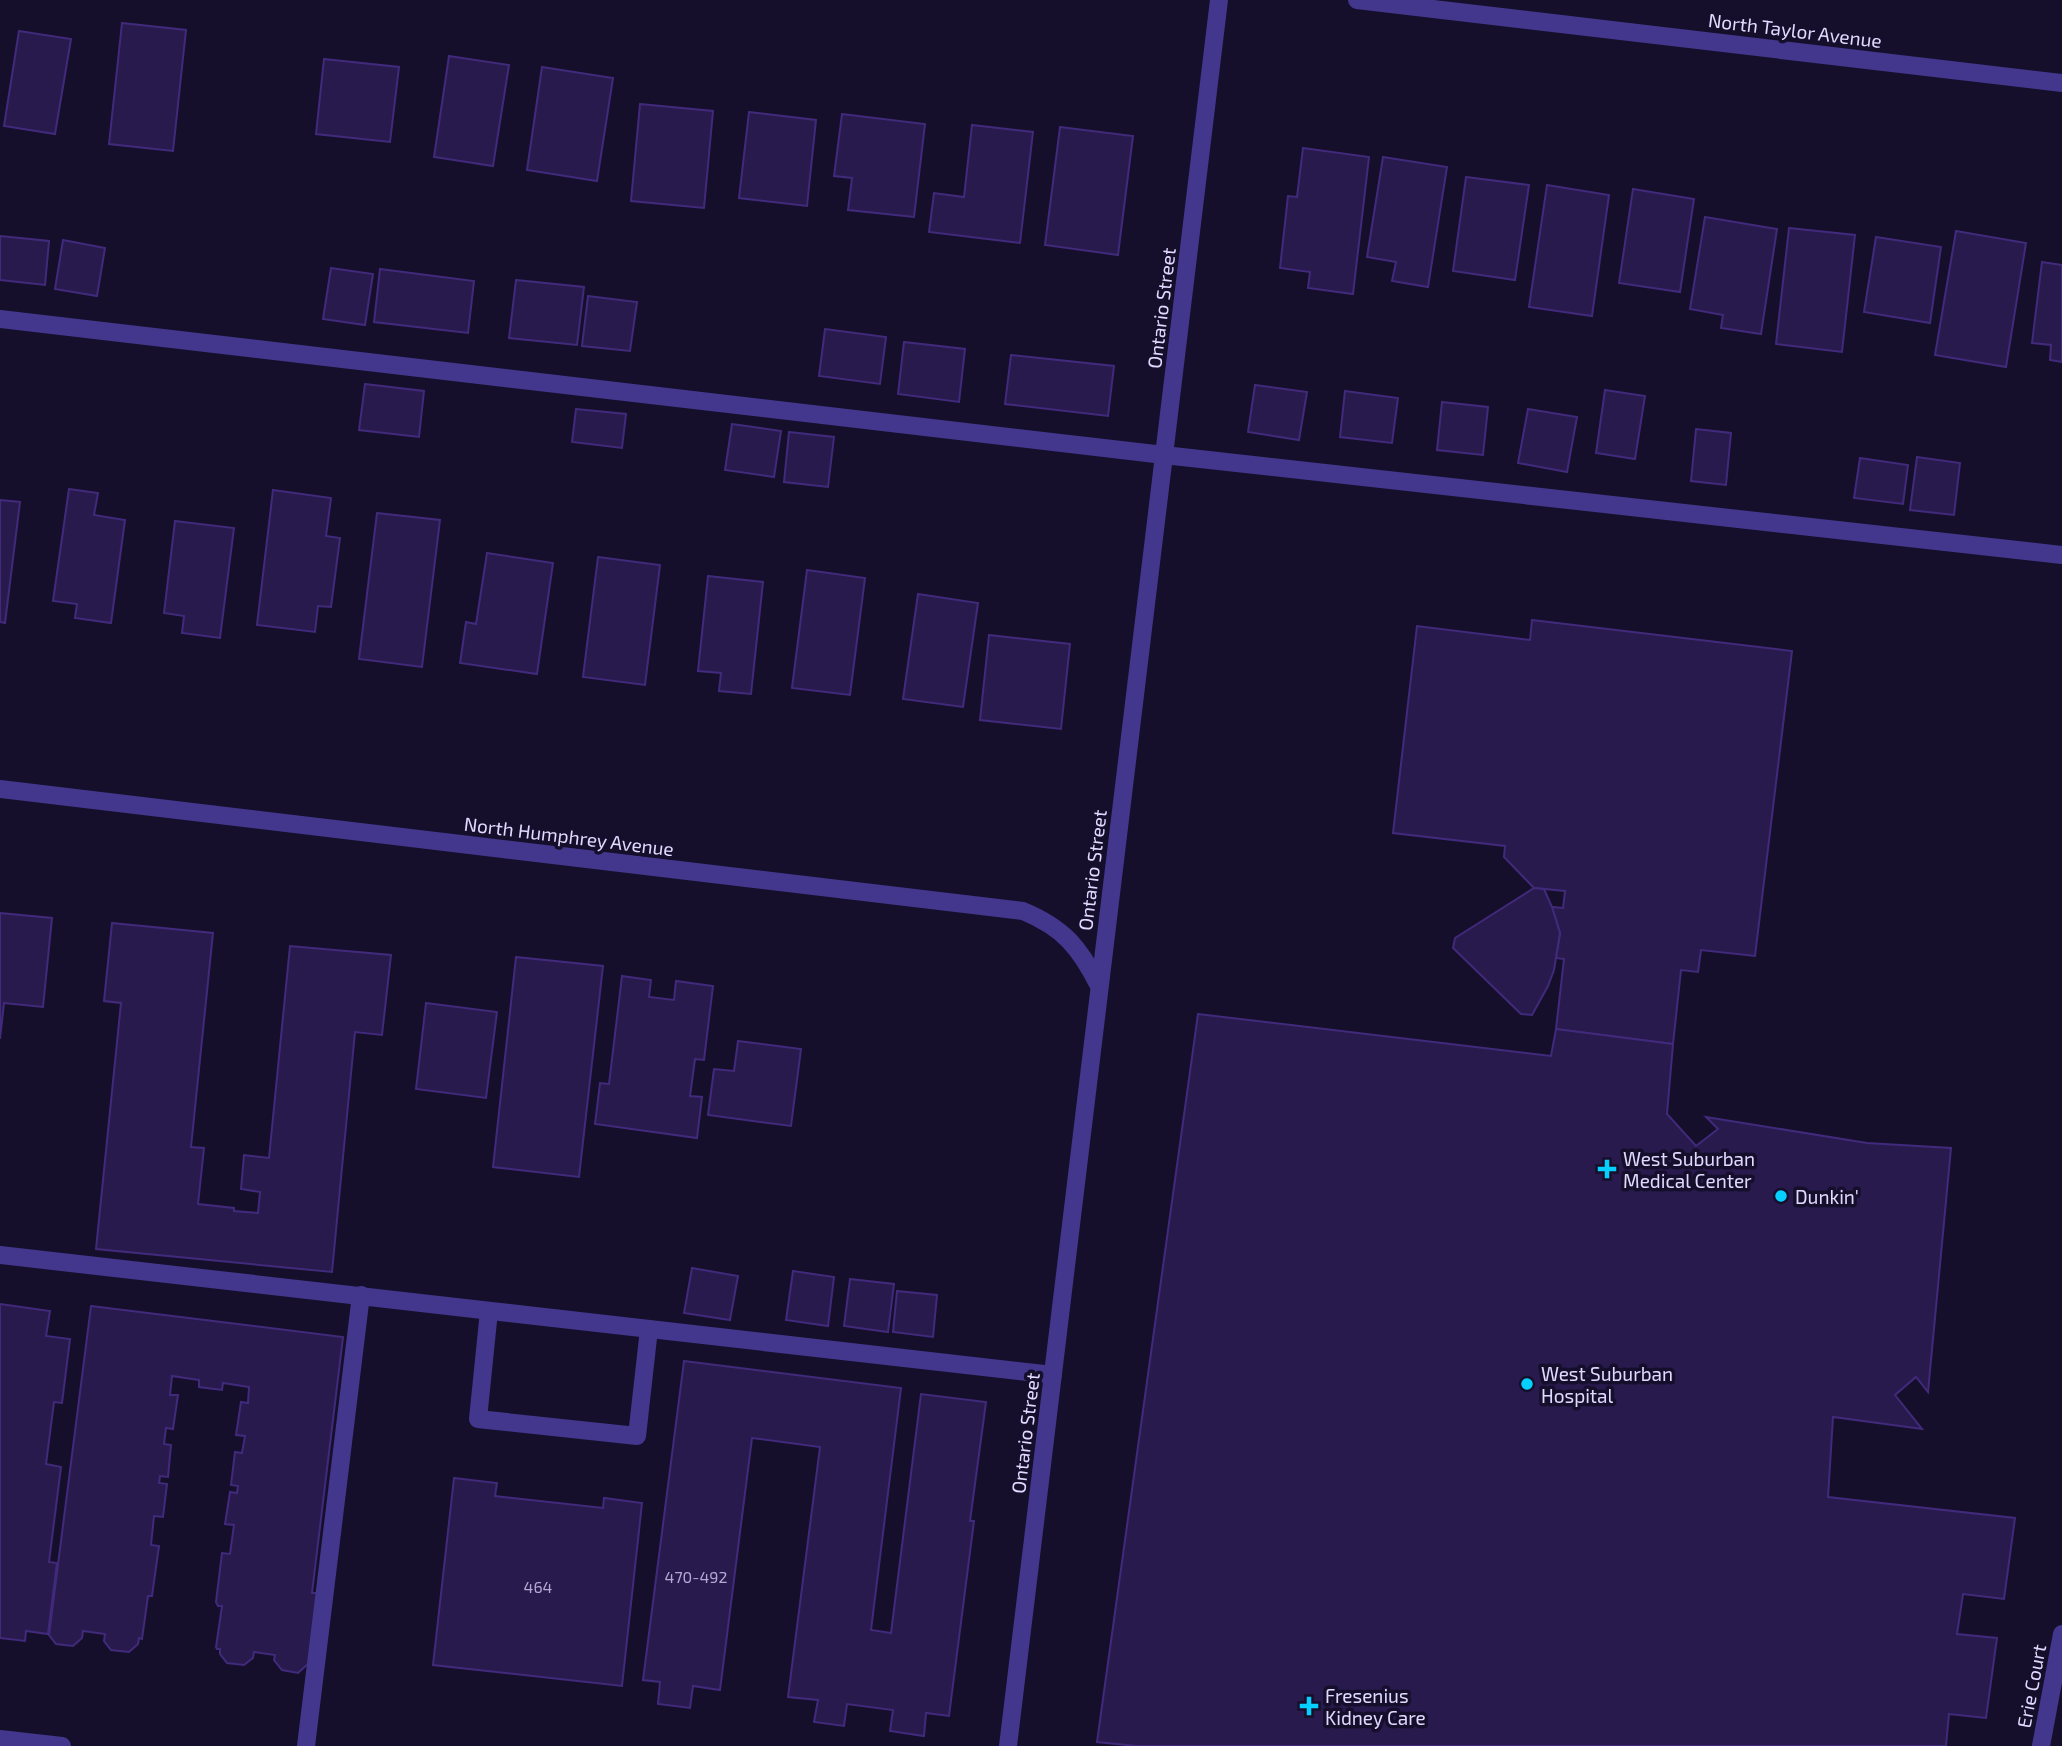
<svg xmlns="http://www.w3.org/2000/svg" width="2062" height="1746" viewBox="0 0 2062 1746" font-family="'Exo 2',sans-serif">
	<rect width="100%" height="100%" fill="#160f2b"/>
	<g fill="#291a4e" stroke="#412a7b" stroke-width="2">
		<path d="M122,23L186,30L173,151L109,144Z"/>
		<path d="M19,31L71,39L55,134L4,126Z"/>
		<path d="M449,56L509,65L493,166L434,157Z"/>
		<path d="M324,59L399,67L390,142L316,134Z"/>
		<path d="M542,67L613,78L597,181L527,170Z"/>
		<path d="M640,104L713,111L704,208L631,201Z"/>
		<path d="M749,112L816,120L807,206L739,198Z"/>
		<path d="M842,114L925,124L914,217L848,210L852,178L834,176Z"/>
		<path d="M972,125L1033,132L1020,243L929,232L934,193L964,197Z"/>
		<path d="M1060,127L1133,136L1118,255L1045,245Z"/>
		<path d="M1303,148L1369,157L1353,294L1308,288L1310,272L1280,268L1288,196L1297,197Z"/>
		<path d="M1383,157L1447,167L1428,287L1392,281L1396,262L1367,257Z"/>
		<path d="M1466,177L1529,185L1515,280L1453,271Z"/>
		<path d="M1547,185L1609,195L1592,316L1529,307Z"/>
		<path d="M1633,189L1694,199L1680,292L1619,283Z"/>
		<path d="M1705,217L1777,229L1761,334L1721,328L1723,315L1690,309Z"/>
		<path d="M1789,228L1855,235L1842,352L1776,344Z"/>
		<path d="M1956,231L2026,243L2006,367L1935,355Z"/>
		<path d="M0,236L49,241L45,285L0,280Z"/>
		<path d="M1876,237L1941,247L1930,323L1864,312Z"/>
		<path d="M63,240L105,248L97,296L55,289Z"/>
		<path d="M2042,262L2062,265V362L2050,360L2051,345L2032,343Z"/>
		<path d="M331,268L373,274L365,325L323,319Z"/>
		<path d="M380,269L474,281L468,333L374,322Z"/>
		<path d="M516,280L584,287L577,345L509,338Z"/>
		<path d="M588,296L637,302L630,351L582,346Z"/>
		<path d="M825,329L886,337L880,384L819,376Z"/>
		<path d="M904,342L965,349L959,402L898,394Z"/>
		<path d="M1011,355L1114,366L1108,416L1005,404Z"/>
		<path d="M365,384L424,391L419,437L359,430Z"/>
		<path d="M1255,385L1307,392L1299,440L1248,432Z"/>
		<path d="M1605,390L1645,396L1635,459L1596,453Z"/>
		<path d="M1345,391L1398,398L1392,443L1340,437Z"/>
		<path d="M1442,402L1488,407L1483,455L1437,450Z"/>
		<path d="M576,409L626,414L622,448L572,442Z"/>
		<path d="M1528,409L1577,417L1567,472L1518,463Z"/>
		<path d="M732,424L781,431L774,477L725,470Z"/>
		<path d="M1696,429L1731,433L1726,485L1691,481Z"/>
		<path d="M789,432L834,437L828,487L784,482Z"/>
		<path d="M1917,457L1960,463L1954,515L1910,510Z"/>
		<path d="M1860,458L1908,465L1903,504L1854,498Z"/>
		<path d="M69,489L98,493L94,515L125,520L111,623L75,618L77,604L53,601Z"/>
		<path d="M273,490L331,498L326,536L340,538L331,607L318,606L315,632L257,625Z"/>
		<path d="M0,500L20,502L5,623L0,622Z"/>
		<path d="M377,513L440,520L422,667L359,659Z"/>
		<path d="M175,521L234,528L220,638L182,633L184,616L164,613Z"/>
		<path d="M487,553L553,563L537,674L460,663L466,622L476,624Z"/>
		<path d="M598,557L660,565L645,685L583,677Z"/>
		<path d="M807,570L865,578L850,695L792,688Z"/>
		<path d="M708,576L763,582L751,694L719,691L721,673L698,671Z"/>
		<path d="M918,594L978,603L963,707L903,699Z"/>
		<path d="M1532,620L1792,651L1755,956L1701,950L1698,972L1681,970L1673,1044L1556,1029L1564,959L1556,958L1560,933L1552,907L1563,908L1565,891L1534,888L1504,857L1505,846L1393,833L1417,626L1530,640Z"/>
		<path d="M989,635L1070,644L1061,729L980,720Z"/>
		<path d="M1534,888L1544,889L1552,907L1560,933L1554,970L1548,986L1532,1015L1521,1014L1453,948L1455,938Z"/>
		<path d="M0,913L52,918L43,1007L4,1003L0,1039Z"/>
		<path d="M112,923L213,933L191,1147L204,1148L198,1204L234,1208V1211L258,1213L260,1192L241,1189L244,1155L269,1158L290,946L391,955L382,1035L355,1032L332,1272L96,1249L121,1003L104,1001Z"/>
		<path d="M516,957L603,966L579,1177L493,1167Z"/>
		<path d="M622,976L651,980L649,997L674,1000L676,981L713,986L704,1060L695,1059L690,1096L702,1097L697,1138L595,1124L600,1083L609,1084Z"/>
		<path d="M426,1003L497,1012L486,1098L416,1089Z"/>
		<path d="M1198,1014L1551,1056L1556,1029L1673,1044L1667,1114L1696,1146L1718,1129L1706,1117L1867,1143L1951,1148L1928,1392L1916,1377L1895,1395L1922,1429L1833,1417L1828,1497L2015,1518L2004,1599L1963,1594L1957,1634L1997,1638L1986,1718L1949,1714L1946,1746H1136L1097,1742Z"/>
		<path d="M738,1041L801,1049L791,1126L708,1115L714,1069L734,1071Z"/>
		<path d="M692,1268L738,1276L730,1320L684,1313Z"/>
		<path d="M793,1271L834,1277L828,1326L786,1320Z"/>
		<path d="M850,1279L894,1284L888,1332L844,1326Z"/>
		<path d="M897,1291L937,1295L933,1337L893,1332Z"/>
		<path d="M0,1304L50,1311L46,1336L70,1339L62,1403L54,1402L46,1464L61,1467L49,1562L57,1563L48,1634L26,1631L25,1641L0,1638Z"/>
		<path d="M91,1306L343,1337L312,1593H316L319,1597L309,1663L298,1673L282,1670L274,1660L275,1655L254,1652L253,1658L244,1665L227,1663L220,1654V1649H217L216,1647L222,1606H218L216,1602L222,1553L230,1554L234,1525L225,1524L230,1492L237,1493L238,1486L231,1485L235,1452L242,1453L245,1436L236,1435L241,1402L248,1403L249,1387L223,1383L222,1390L199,1387V1380L172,1376L170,1395H178L173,1429L166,1428L164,1444L171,1445L168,1477L160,1476L159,1483L167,1484L163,1517L154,1516L151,1545L159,1546L152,1596H148L142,1639L139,1638L138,1644L129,1652L111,1650L104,1641L105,1634L83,1631L82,1638L73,1646L56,1644L49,1635Z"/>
		<path d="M684,1361L901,1388L871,1630L891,1633L921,1394L986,1402L970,1521H974L949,1716L926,1713L924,1736L890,1731L893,1710L847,1704L844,1726L814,1722L818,1700L788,1697L820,1447L752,1438L720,1690L693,1686L690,1708L658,1704L660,1682L643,1680Z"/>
		<path d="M454,1478L497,1483L495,1496L603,1508L604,1498L642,1503L622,1686L433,1665Z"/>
	</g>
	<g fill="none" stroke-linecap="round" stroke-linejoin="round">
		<g stroke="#42378d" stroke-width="18">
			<path d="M1357,0L2062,83"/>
			<path d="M0,319L1164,455L2062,555"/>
			<path d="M0,789L1023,911C1064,928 1080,948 1099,986"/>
			<path d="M0,1255L1053,1375"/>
			<path d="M489,1311L478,1419L637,1436L649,1329"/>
			<path d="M0,1739L62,1746"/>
			<path d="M306,1746L361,1295"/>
			<path d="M1008,1746L1219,0"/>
			<path d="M2041,1746L2062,1634"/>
		</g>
	</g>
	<g fill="#05d0ff" stroke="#160f2b" stroke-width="2.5">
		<path d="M1603.5 1158.5h7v7h7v7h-7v7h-7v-7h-7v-7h7z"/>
		<circle cx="1781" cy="1196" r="7"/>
		<circle cx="1527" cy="1384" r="7"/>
		<path d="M1305.5 1695.5h7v7h7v7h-7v7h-7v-7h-7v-7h7z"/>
	</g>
	<g text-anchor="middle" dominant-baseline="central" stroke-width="7" stroke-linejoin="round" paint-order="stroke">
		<g font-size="16" fill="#b3a9d3">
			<text x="696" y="1576">470-492</text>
			<text x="538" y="1586">464</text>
		</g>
		<g font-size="19" fill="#e1d9ff" stroke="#160f2b">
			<text transform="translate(1795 30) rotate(7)">North Taylor Avenue</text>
			<text transform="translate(1161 308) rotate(-83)">Ontario Street</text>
			<text transform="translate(569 836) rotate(7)">North Humphrey Avenue</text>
			<text transform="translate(1092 870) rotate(-83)">Ontario Street</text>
			<text transform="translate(1025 1433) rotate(-83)">Ontario Street</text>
			<text transform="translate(2031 1686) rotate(-79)">Erie Court</text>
		</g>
		<g font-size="19" fill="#e1d9ff" stroke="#160f2b" text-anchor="start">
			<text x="1623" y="1158">West Suburban<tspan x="1623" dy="22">Medical Center</tspan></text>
			<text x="1795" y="1196">Dunkin'</text>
			<text x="1541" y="1373">West Suburban<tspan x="1541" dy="22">Hospital</tspan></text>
			<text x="1325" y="1695">Fresenius<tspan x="1325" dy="22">Kidney Care</tspan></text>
		</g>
	</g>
</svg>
